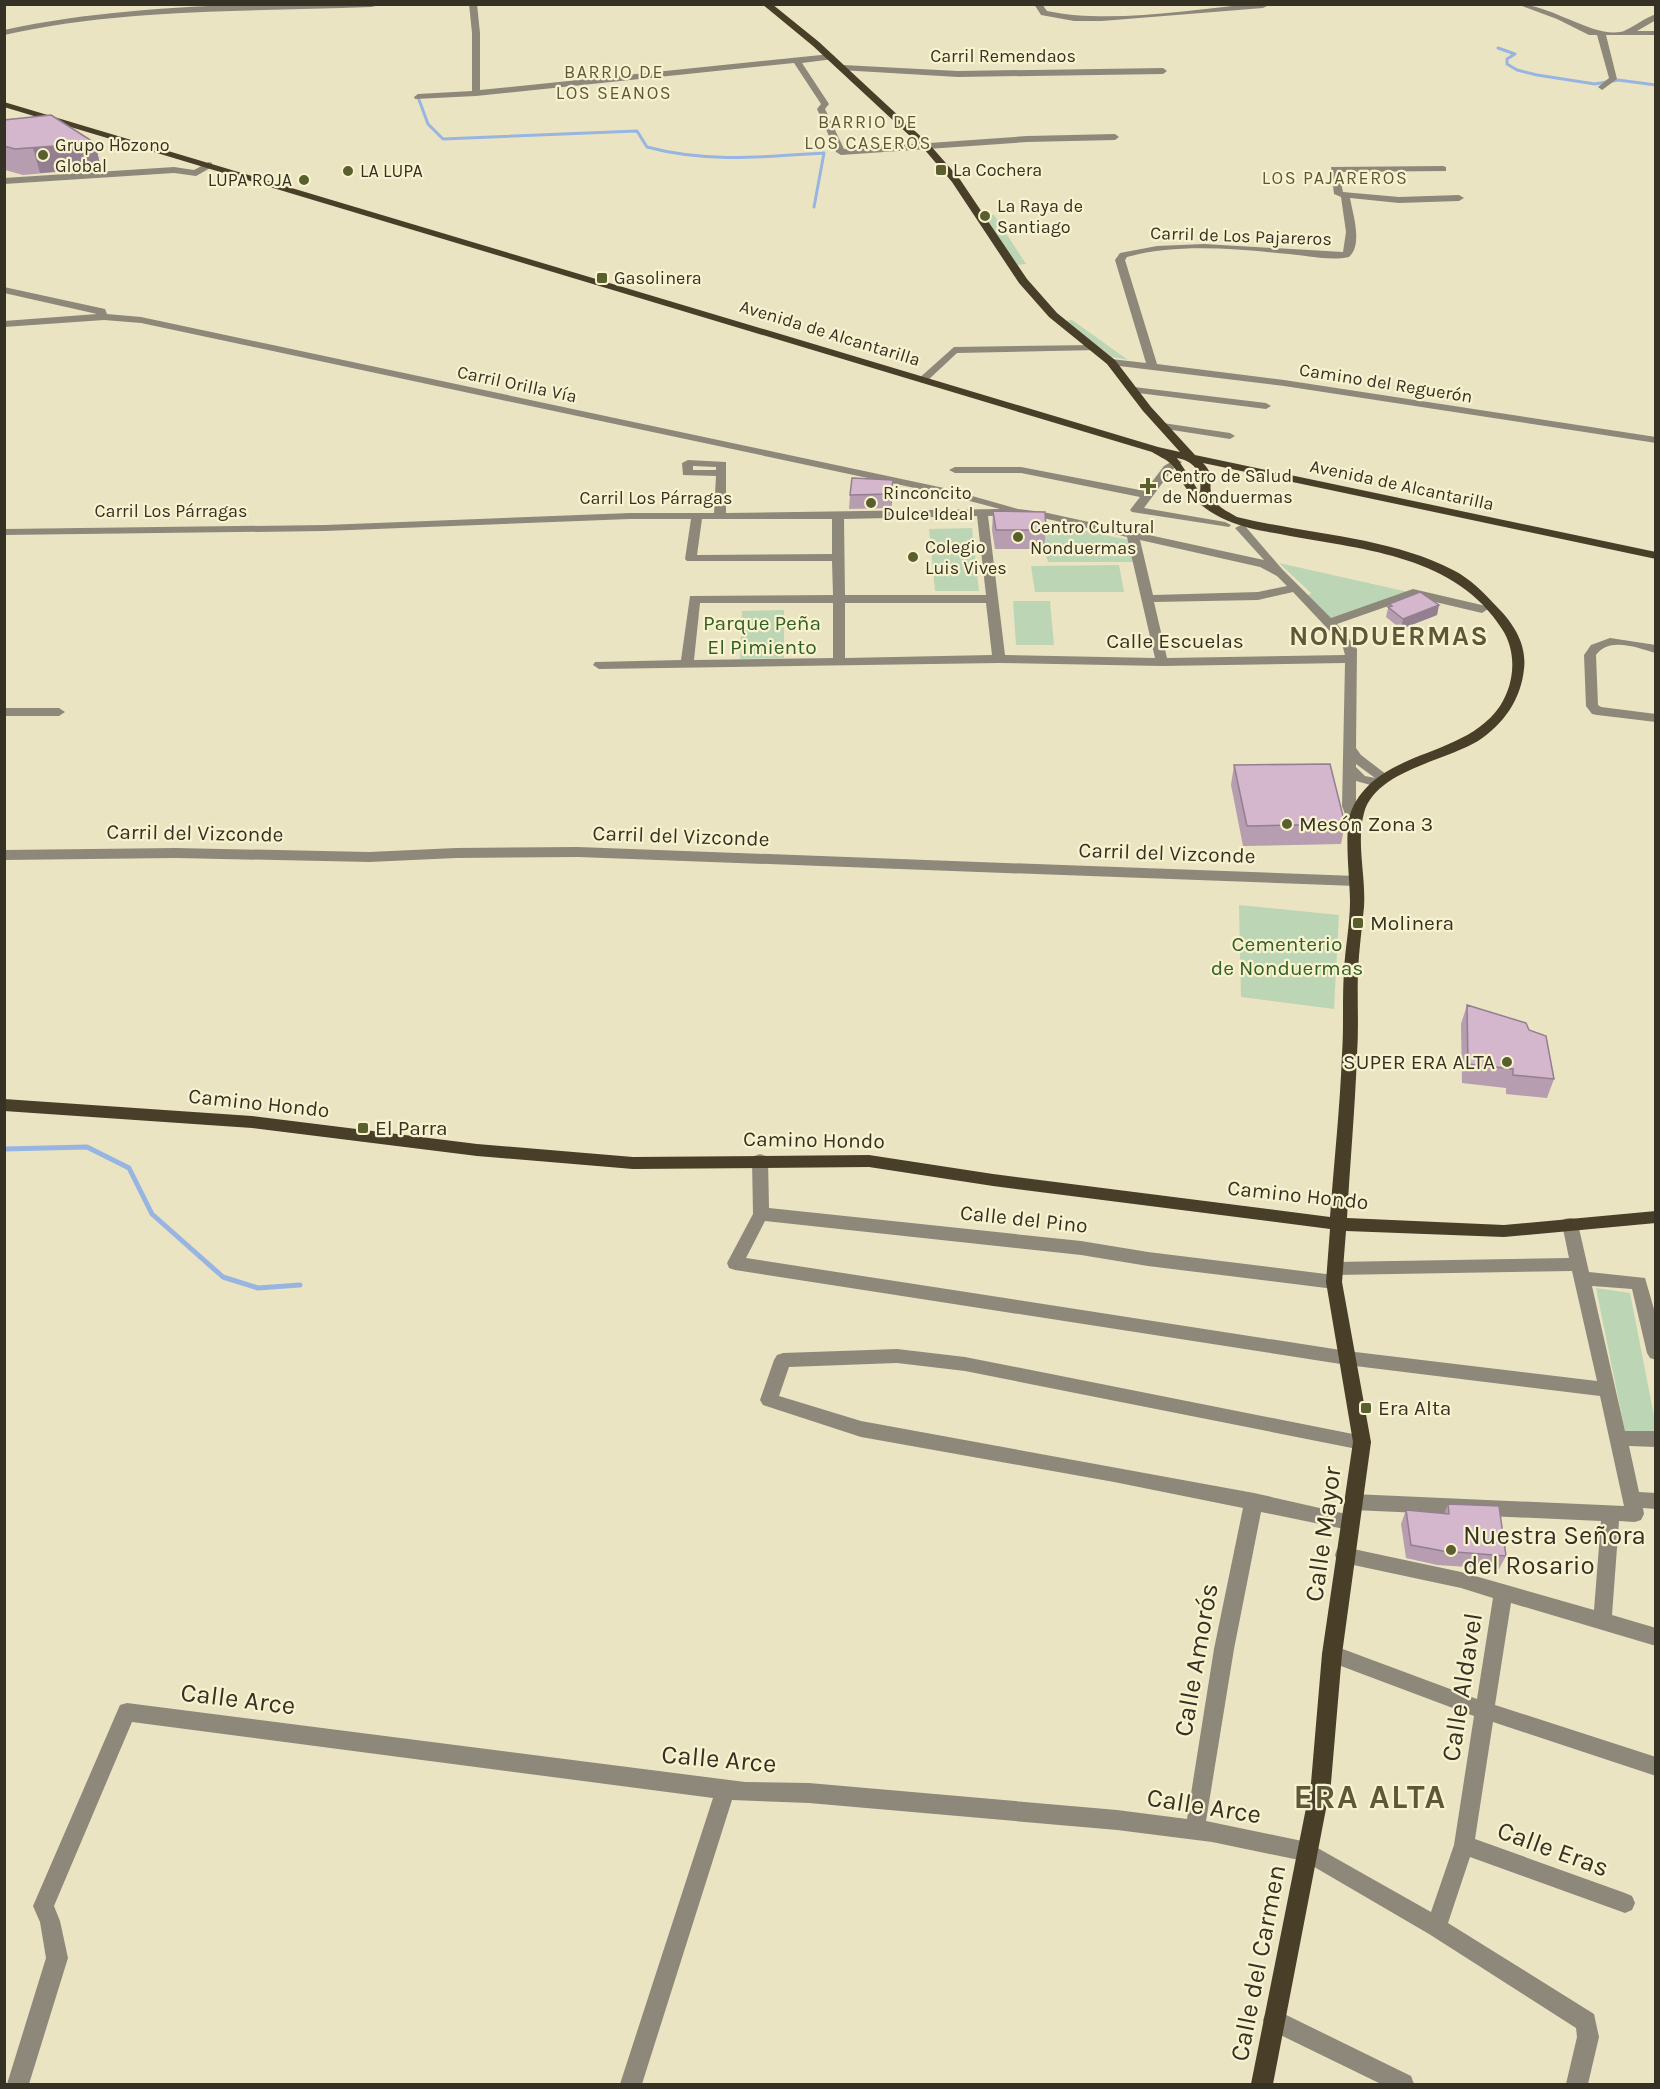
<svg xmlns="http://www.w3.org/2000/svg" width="1660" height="2089" viewBox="0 0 1660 2089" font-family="Karla,sans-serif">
	<rect width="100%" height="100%" fill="#ebe4c2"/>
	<g fill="#bcd6b5">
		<path d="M994,215L1026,264L1017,265L985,216Z"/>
		<path d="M1072,320L1128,360L1112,357L1065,321Z"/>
		<path d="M1044,522L1129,540L1133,562H1048L1044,549Z"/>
		<path d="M972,528L979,591H935L929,529Z"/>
		<path d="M1279,563L1413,593L1329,623L1305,598L1311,593Z"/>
		<path d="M1119,565L1124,592H1035L1031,566Z"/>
		<path d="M1013,601H1050L1054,645H1016Z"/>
		<path d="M784,610V658L740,659L742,611Z"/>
		<path d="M1239,905L1339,915L1334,1009L1241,997Z"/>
		<path d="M1596,1288L1630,1293L1655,1421V1436L1625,1432Z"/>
	</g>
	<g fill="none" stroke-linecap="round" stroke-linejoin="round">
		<g stroke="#98b5e2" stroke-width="3">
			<path d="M1498,48L1515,54L1507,59V64L1517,70L1537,75L1595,84L1618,80L1656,85"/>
			<path d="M418,97L428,124L443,139L637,131L647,147C706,163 764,157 824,153L814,207"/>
		</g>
		<path stroke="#98b5e2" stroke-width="5" d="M4,1149L87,1147L129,1168L152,1214L223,1277L258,1288L300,1285"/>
		<g fill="#8e887b" fill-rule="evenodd">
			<path d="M256,4H385L371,7C248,12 125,8 4,35V30C87,12 171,7 256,4Z"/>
			<path d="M469,4H477L480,33V90L831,54L835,57L834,59L802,63L829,104L825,109L844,149L1027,136L1115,134L1119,137L1115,140L1027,142L841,155L836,152L817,109L821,104L794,63L476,96L415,99L414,97L418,94L472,91V33Z"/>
			<path d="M1034,4H1042L1047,11C1110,24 1187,10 1252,4L1267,6L1263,8L1102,21H1074L1041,15Z"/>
			<path d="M1517,4C1551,4 1596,40 1624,31C1633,27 1645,18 1656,14V20L1637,31H1656V35H1606L1617,79L1602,90L1598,87L1609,78L1597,35H1589L1557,19Z"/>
			<path d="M843,65L958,71L1163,68L1167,71L1163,74L958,77L840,70L839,68Z"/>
			<path d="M209,162L212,163V167L196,176L174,173L4,184V178L174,167L194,170Z"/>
			<path d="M1443,166L1446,167V171L1339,172L1343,192L1399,197L1459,195L1464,198L1459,201L1399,203L1350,198C1353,215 1363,244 1349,257C1330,261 1309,256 1289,254C1237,249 1177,243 1127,257L1125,260L1157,364L1284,380L1656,437V443L1284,386L1111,365L1106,362L1111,359L1146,363L1115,260L1120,253L1157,246L1204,244L1343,252L1346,232L1341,197L1334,194L1331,167Z"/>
			<path d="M4,287L105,309L107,314L141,317L944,488L1018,509L1043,512L1264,560L1235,528L1241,525L1245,526L1282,569L1331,618L1413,589L1486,606L1488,609L1482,613L1414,597L1337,624L1357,649L1356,748L1361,755L1391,778L1378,787L1356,781V806L1362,822L1355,826L1348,822L1342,806L1345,663L1162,666L999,663L599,669L593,665L595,662L681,660L690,596L833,595L832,561H687L685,559L691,519H630L325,531L4,535V529L325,525L630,513H714L716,476L683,475L682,463L688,460L726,462V513L1000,509L943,494L141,323L104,320L4,327V321L97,314L4,293ZM693,466L716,467V470H693ZM1018,515L1043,518L1127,537L1155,658L1005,655L988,516ZM977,516L986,595H845L844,519ZM702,519H832V554L697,555ZM1140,540L1260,567L1277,576L1287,586L1258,592L1153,595ZM1293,592L1342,644L1345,655L1167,658L1154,602L1258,600ZM700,603H833V658L694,660ZM845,603H986L992,655L845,658ZM1356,764L1375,778L1365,776L1356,767Z"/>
			<path d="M1093,345L1098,348L1097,350L957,353L926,382L922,383L917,380L954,347Z"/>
			<path d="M1134,387L1266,403L1271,406L1266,409L1130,392L1129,390Z"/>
			<path d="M1163,423L1230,433L1235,436L1230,439L1159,428L1158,426Z"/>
			<path d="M1176,459L1182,462L1172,470L1144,508L1225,522L1231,525L1229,527L1132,512L1130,510L1140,497L1021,473H955L949,470L955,467H1021L1145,491L1164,466Z"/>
			<path d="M1183,471L1195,475L1207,474L1213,477L1211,479L1194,482L1179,476V472Z"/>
			<path d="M1610,638L1656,645V653C1638,648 1609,636 1596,655L1598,705L1601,707L1656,714V722L1597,715L1592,714L1586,706L1584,655L1591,645Z"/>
			<path d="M4,708H59L65,712L59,716H4Z"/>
			<path d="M578,847L1356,876L1363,881L1356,886L578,857L456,858L369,862L176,858L4,860V850L176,848L369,852L456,848Z"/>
			<path d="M760,1154L766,1156L768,1160L769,1208L1081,1241L1148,1252L1334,1275L1329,1274L1327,1269L1329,1264L1335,1262L1569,1258L1562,1224L1564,1219L1570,1218L1576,1219L1578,1224L1589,1272L1645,1278L1656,1316V1360L1650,1358L1647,1353L1632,1289L1592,1286L1625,1431H1656V1447L1629,1446L1639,1492L1656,1493V1509L1643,1508L1644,1514L1641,1520L1635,1522L1619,1521L1612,1615L1656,1628V1646L1511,1603L1495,1705L1656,1757V1776L1493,1722L1475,1839L1625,1893L1632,1896L1635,1903L1632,1910L1625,1913L1470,1857L1448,1923L1594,2014L1599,2037L1588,2084H1566L1577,2037L1576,2028L1429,1934L1304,1861L1212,1842L1117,1830L809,1803L732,1800L642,2084H620L713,1798L132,1722L54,1906L60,1921L68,1958L29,2084H7L46,1958L40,1922L33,1906L120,1705L127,1703L745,1782L809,1783L1117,1810L1187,1819L1214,1649L1243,1508L1114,1482L861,1437L769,1407L763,1405L760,1400L774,1360L777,1355L783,1353L897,1349L965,1357L1368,1437L1371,1442L1368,1447L1362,1450L965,1371L897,1363L789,1367L779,1396L861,1421L1254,1493L1355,1516L1358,1522L1355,1528L1349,1530L1261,1512L1234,1649L1206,1821L1307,1842L1431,1912L1454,1845L1474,1716L1325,1660L1322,1654L1325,1648L1332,1645L1477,1699L1493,1598L1461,1588L1344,1563L1337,1561L1335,1555L1337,1549L1344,1547L1461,1572L1594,1610L1601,1521L1353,1510L1347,1508L1344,1502L1347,1496L1353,1494L1624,1506L1600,1396L1347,1365L735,1270L729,1268L727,1263L753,1214L752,1160L754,1156ZM765,1221L1081,1255L1148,1266L1334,1289L1340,1287L1342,1282L1340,1277L1335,1275L1572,1271L1597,1381L1347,1351L746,1258Z"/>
			<path d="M1274,2009L1411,2076L1414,2084H1381L1266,2028L1263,2020L1266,2012Z"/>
		</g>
		<path fill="#493f28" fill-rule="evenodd" d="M762,4H772L819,42L930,145L959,178L1027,279L1057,313L1115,360L1151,407L1195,455L1656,552V559L1203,463C1217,478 1207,481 1212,495C1216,507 1227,511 1237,517C1306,534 1390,537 1453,570C1471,579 1484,593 1498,608C1514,624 1527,645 1524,669C1521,699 1504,724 1478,741C1445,761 1375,771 1364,813C1356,842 1366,876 1364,907C1362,928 1359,949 1358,971C1357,999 1359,1027 1357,1055C1355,1109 1350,1164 1347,1218L1504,1225L1656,1211V1223L1504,1237L1346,1231L1342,1282L1371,1442L1342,1654L1331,1783L1273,2084H1251L1311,1783L1322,1654L1353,1442L1326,1282L1330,1229L993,1186L869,1167L633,1169L477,1156L252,1128L4,1111V1099L252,1116L477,1144L633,1157L869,1155L993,1174L1330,1217C1334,1162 1340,1108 1342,1054C1344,1026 1342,999 1344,972C1345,948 1350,925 1350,901C1350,878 1343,829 1352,809C1380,748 1464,759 1500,706C1515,683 1517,652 1502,629C1456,556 1366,550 1290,536C1269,532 1246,529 1226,520C1206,511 1194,501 1182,482C1179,476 1176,468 1171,464C1166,459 1158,456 1152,452L4,107V102L1158,447L1180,452L1143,411L1107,364L1049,317L1019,283L952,182L924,149L813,46ZM1177,458C1197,462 1202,474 1200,493Z"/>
	</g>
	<g fill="#b69db0">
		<path d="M4,120L95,143L101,168L23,175L5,170Z"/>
		<path d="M893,480L891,508L849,509L850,495Z"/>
		<path d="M993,511L1046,530L1044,549H995L992,530Z"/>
		<path d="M1389,604L1439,605L1437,615L1401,629L1386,617Z"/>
		<path d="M1234,765L1345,824L1341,844L1243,846L1231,785Z"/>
		<path d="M1467,1005L1554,1079L1547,1098L1506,1094V1088L1462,1083L1461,1024Z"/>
		<path d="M1448,1504L1506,1556L1499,1569L1437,1565L1406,1558L1401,1524L1406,1510L1444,1514Z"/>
	</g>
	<g fill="#947f90">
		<path d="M95,143L101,168L40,173L33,148Z"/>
		<path d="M893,480V494L891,508V494Z"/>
		<path d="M1439,605L1437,615L1401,629L1403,619Z"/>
	</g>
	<g fill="#d4b6cd" stroke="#947f90" stroke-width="1.5">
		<path d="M51,115L95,143L15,149L4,146V120Z"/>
		<path d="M852,478L893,480L891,494L850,495Z"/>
		<path d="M993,511L1045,512L1046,530H996Z"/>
		<path d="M1420,592L1439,605L1403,619L1388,607L1392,606L1389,604Z"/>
		<path d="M1330,764L1345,824L1247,826L1234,765Z"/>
		<path d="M1467,1005L1526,1023L1529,1030L1546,1036L1554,1079L1513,1075V1069L1468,1064Z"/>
		<path d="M1448,1504L1499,1506L1506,1556L1443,1551L1411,1545L1406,1510L1449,1514Z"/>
	</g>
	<g fill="#595f2d" stroke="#f8f2cf" stroke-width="2">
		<circle cx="43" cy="155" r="6"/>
		<rect x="935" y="164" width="12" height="12" rx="3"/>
		<circle cx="348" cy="171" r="6"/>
		<circle cx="304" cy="180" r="6"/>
		<circle cx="985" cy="216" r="6"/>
		<rect x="596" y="272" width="12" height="12" rx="3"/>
		<path d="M1145 477h6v6h6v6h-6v6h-6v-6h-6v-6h6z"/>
		<circle cx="871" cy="503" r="6"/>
		<circle cx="1018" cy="537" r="6"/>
		<circle cx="913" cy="557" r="6"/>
		<circle cx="1287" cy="824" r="6"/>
		<rect x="1352" y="917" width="12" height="12" rx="3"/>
		<circle cx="1507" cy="1062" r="6"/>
		<rect x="357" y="1122" width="12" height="12" rx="3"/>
		<rect x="1360" y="1402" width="12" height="12" rx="3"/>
		<circle cx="1451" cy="1550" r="6"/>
	</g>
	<g text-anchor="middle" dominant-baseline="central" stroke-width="4.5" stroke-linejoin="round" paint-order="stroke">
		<g font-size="18" fill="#353225" stroke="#f8f2cf">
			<text x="1003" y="56">Carril Remendaos</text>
			<text transform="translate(1241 236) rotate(2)">Carril de Los Pajareros</text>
			<text transform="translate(830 333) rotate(17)">Avenida de Alcantarilla</text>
			<text transform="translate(1386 383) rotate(9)">Camino del Reguerón</text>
			<text transform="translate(517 384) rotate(12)">Carril Orilla Vía</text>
			<text transform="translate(1402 485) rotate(12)">Avenida de Alcantarilla</text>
			<text x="656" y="498">Carril Los Párragas</text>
			<text x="171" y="511">Carril Los Párragas</text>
		</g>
		<g font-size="18" letter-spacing="1.5" fill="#5e583a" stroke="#f8f2cf">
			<text x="614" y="72">BARRIO DE<tspan x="614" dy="21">LOS SEANOS</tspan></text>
			<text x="868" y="122">BARRIO DE<tspan x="868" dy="21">LOS CASEROS</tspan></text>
			<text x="1335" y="178">LOS PAJAREROS</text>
		</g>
		<g font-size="18" fill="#353225" stroke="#f8f2cf" text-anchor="start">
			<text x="55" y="145">Grupo Hozono<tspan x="55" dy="21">Global</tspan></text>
			<text x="953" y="170">La Cochera</text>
			<text x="360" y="171">LA LUPA</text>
			<text x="292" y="180" text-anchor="end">LUPA ROJA</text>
			<text x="997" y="206">La Raya de<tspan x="997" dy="21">Santiago</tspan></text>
			<text x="614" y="278">Gasolinera</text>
			<text x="1162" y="476">Centro de Salud<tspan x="1162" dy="21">de Nonduermas</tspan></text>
			<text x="883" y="493">Rinconcito<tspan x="883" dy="21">Dulce Ideal</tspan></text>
			<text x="1030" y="527">Centro Cultural<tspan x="1030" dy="21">Nonduermas</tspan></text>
			<text x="925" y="547">Colegio<tspan x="925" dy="21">Luis Vives</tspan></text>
		</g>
		<g font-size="21" fill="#336024" stroke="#f8f2cf">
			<text x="762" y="623">Parque Peña<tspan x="762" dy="24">El Pimiento</tspan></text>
			<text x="1287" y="944">Cementerio<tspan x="1287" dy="24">de Nonduermas</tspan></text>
		</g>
		<g font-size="21" fill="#353225" stroke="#f8f2cf">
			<text x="1175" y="641">Calle Escuelas</text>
			<text transform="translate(195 833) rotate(1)">Carril del Vizconde</text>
			<text transform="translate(681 836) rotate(2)">Carril del Vizconde</text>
			<text transform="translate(1167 853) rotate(2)">Carril del Vizconde</text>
			<text transform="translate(259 1103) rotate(6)">Camino Hondo</text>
			<text transform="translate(814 1140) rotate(1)">Camino Hondo</text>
			<text transform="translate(1298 1195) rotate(6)">Camino Hondo</text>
			<text transform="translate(1024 1219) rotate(6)">Calle del Pino</text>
		</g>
		<g font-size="21" fill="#353225" stroke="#f8f2cf" text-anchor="start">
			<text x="1299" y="824">Mesón Zona 3</text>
			<text x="1370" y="923">Molinera</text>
			<text x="1495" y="1062" text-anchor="end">SUPER ERA ALTA</text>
			<text x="375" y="1128">El Parra</text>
			<text x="1378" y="1408">Era Alta</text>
		</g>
		<g font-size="26" fill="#353225" stroke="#f8f2cf">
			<text transform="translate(1323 1534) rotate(-82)">Calle Mayor</text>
			<text transform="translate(1196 1660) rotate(-80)">Calle Amorós</text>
			<text transform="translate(1462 1687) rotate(-81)">Calle Aldavel</text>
			<text transform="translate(238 1699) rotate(7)">Calle Arce</text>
			<text transform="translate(719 1759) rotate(5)">Calle Arce</text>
			<text transform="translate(1204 1806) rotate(9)">Calle Arce</text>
			<text transform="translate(1553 1849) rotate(20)">Calle Eras</text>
			<text transform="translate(1258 1963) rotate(-79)">Calle del Carmen</text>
		</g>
		<g font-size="26" fill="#353225" stroke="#f8f2cf" text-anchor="start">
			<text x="1463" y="1535">Nuestra Señora<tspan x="1463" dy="30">del Rosario</tspan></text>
		</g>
		<g font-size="27" font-weight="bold" letter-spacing="1.5" fill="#5e583a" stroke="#f8f2cf">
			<text x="1389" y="636">NONDUERMAS</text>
		</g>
		<g font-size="33" font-weight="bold" letter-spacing="1.5" fill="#5e583a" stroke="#f8f2cf">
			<text x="1370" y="1797">ERA ALTA</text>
		</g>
	</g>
	<rect width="1660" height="2089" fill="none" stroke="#353225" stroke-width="12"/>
</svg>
